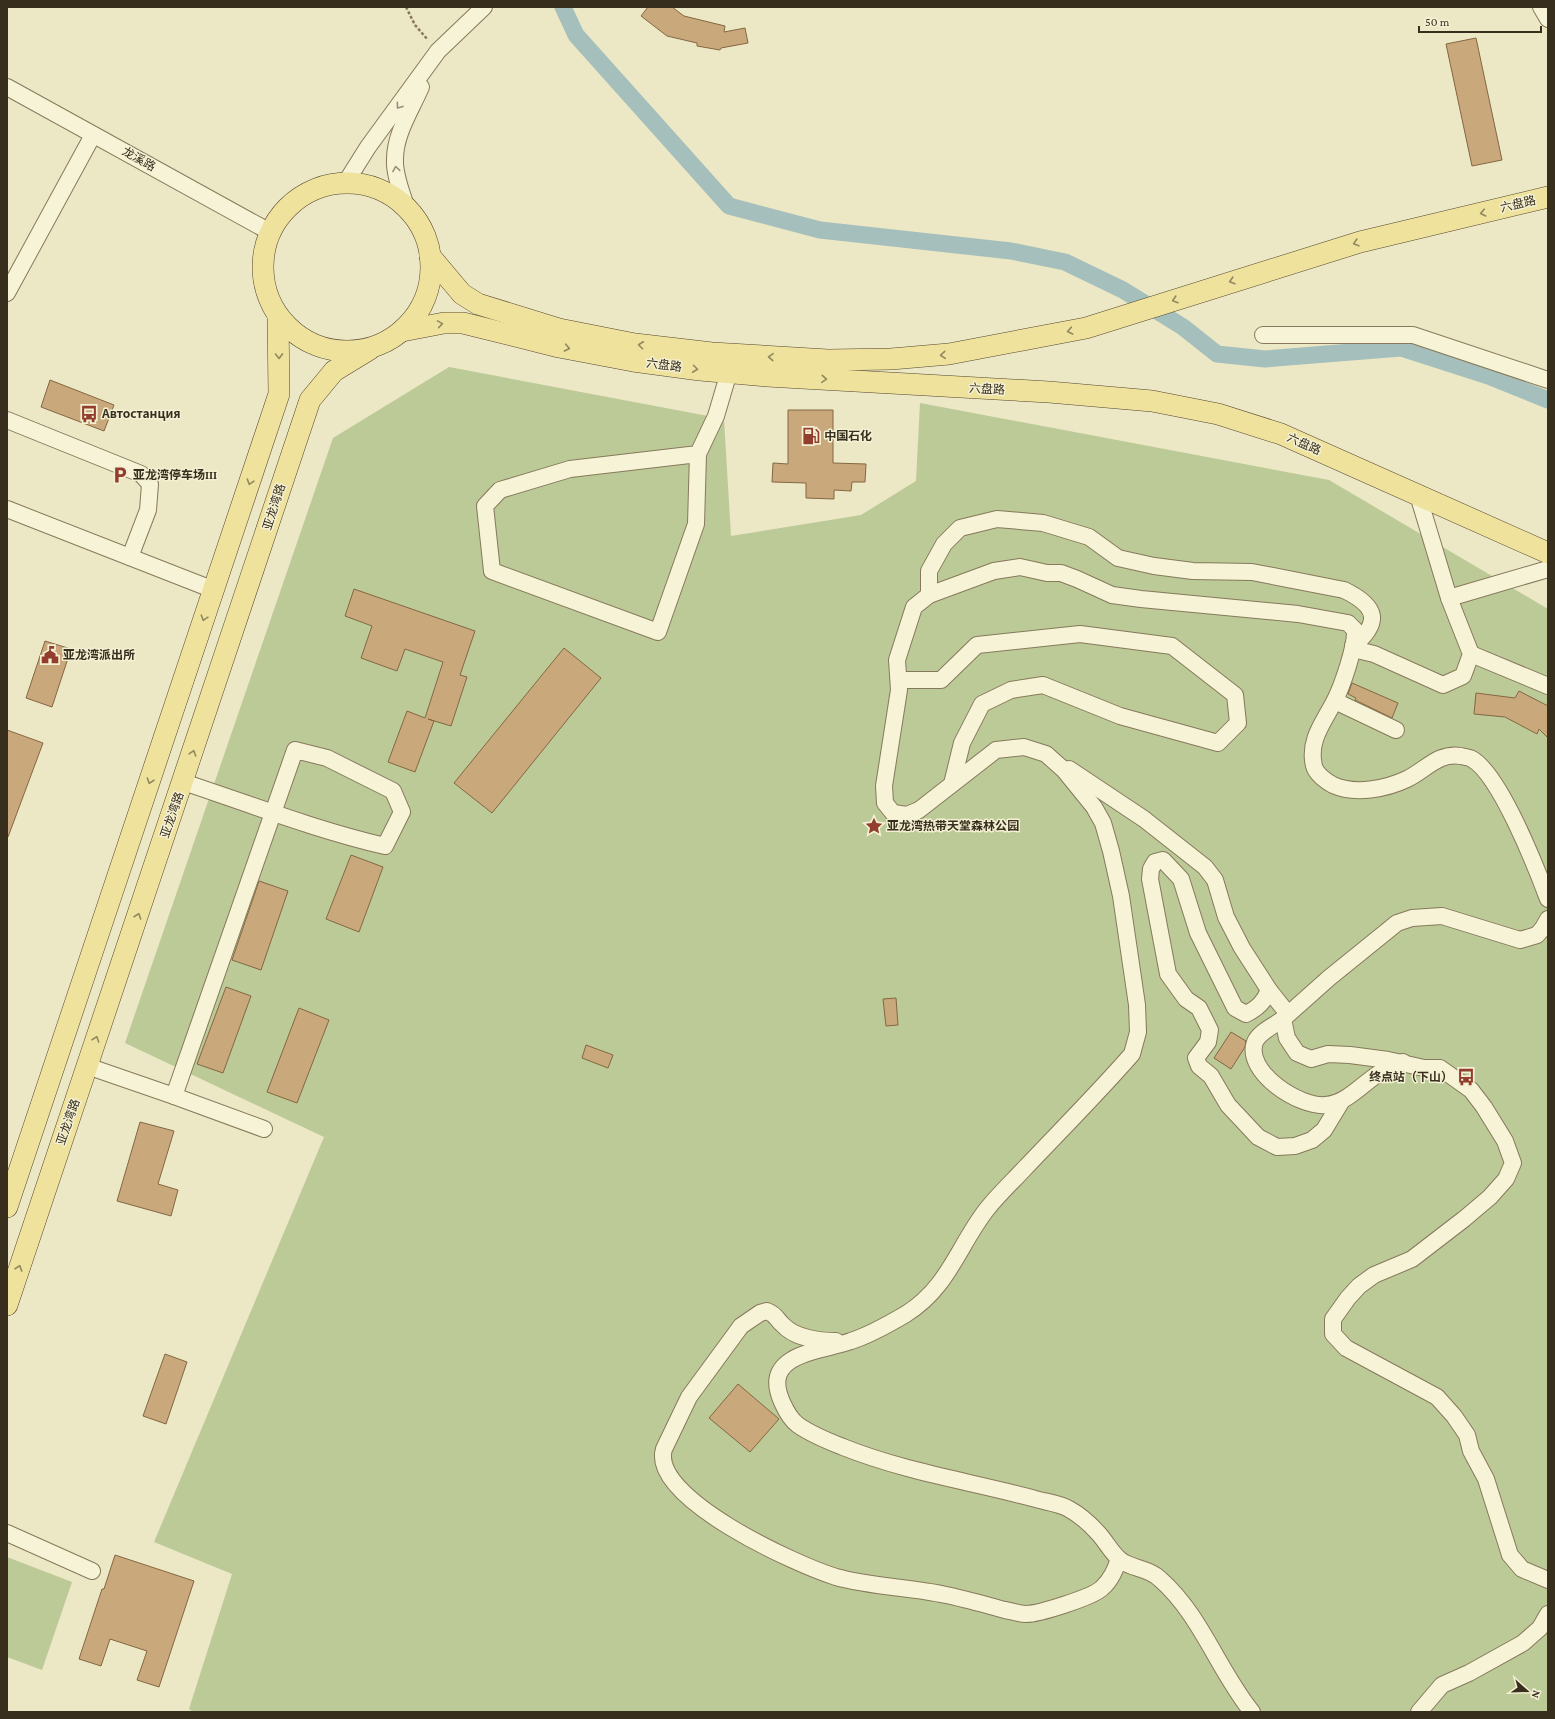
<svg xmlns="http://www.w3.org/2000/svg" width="1555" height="1719" viewBox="0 0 1555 1719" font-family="'Crimson Pro','Noto Sans SC',serif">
	<rect width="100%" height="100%" fill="#ece7c4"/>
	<g fill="#bcca98">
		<path d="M449,367L724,419L731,536L861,515L916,481L920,403L1329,480L1548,609V1712H193L189,1709L232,1574L154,1542L324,1137L125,1043L333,438Z"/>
		<path d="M7,1557L72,1582L42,1670L7,1657Z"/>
	</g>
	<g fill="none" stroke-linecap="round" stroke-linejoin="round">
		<path stroke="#a5bfbc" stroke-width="17" d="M563,7L576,35L729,206L820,230L1011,251L1065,262L1123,290L1183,327L1217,354L1265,359L1401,348L1491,377L1548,400"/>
	</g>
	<g fill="#c9a87b" stroke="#846742">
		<path d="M648,7H672L684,16L725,26L724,32L745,28L748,43L721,48L720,50L697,46V43L667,36L641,16Z"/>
		<path d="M1476,38L1502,160L1472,166L1446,44Z"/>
		<path d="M50,380L114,405L104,431L41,407Z"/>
		<path d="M788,410H833V463L866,464L865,482H852L851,491L834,490V499L806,498V483L772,482L773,463L788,464Z"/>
		<path d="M354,589L475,631L460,675L467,677L451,726L428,719L434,721L415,772L388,762L407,711L425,718L443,662L405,649L397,671L361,658L372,626L345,616Z"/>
		<path d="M45,641L71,649L52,707L26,698Z"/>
		<path d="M564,648L601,678L492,813L454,783Z"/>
		<path d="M1352,683L1398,703L1392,718L1355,700L1356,698L1348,694Z"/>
		<path d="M1519,691L1548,706V738L1539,729L1537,734L1505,717L1474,714L1476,693L1515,698Z"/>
		<path d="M7,730L43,743L8,837H7Z"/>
		<path d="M351,855L383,867L359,932L326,919Z"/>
		<path d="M259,881L288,891L261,970L232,960Z"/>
		<path d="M226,987L251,996L223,1073L197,1064Z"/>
		<path d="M896,998L898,1025L886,1026L883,999Z"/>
		<path d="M299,1008L329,1020L297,1103L267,1092Z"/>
		<path d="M1231,1032L1246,1041L1245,1047L1231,1069L1214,1058Z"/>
		<path d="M586,1045L613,1055L608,1068L582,1058Z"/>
		<path d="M140,1122L174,1131L158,1184L178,1190L171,1216L117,1201Z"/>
		<path d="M165,1354L187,1362L166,1424L143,1416Z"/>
		<path d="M738,1384L779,1419L750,1452L709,1418Z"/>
		<path d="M115,1555L194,1581L159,1687L137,1680L147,1651L110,1639L101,1666L79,1659L102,1589H104Z"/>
	</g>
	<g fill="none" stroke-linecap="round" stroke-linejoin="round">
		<g stroke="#86795b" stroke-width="18">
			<g id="minor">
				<path d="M1541,7L1548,19"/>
				<path d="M7,87L270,232"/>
				<path d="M346,182L368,147L438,51L484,7"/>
				<path d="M406,207C402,192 394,175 395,159C395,134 411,110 421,87"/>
				<path d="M7,293L93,135"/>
				<path d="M1263,335H1413L1548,380"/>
				<path d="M7,420L141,474L150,484L148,510L130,557"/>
				<path d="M698,454L696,524L658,632L492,571L485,506L500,490L570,469L698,454L716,416L729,372"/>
				<path d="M1418,495L1449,598L1548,569"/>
				<path d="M7,509L214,590"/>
				<path d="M929,595V571L944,544L960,528L997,519L1043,523L1089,537L1118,558L1154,566L1193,571L1252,572L1344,590C1377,606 1382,622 1353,646"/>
				<path d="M1353,649L1374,654L1443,685L1463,676L1471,654L1449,598"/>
				<path d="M1471,654L1548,686"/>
				<path d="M899,680H941L977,645L1080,634L1172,646L1235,695L1238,723L1218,743L1120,716L1043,685L1011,690L982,704L962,743L952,784"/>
				<path d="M1335,701L1396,730"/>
				<path d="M1069,769L1144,819L1205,867L1215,880L1226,917L1242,948L1269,990L1288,1014"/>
				<path d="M1548,919L1543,928L1537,935L1520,940L1442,916L1412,918L1397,923L1329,978L1283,1019L1287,1038L1297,1053L1311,1059L1328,1054L1350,1055L1388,1060L1424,1068H1440L1471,1090L1484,1107L1505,1141L1513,1163L1506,1179L1490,1197L1464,1219L1412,1259L1374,1275L1359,1286L1348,1298L1333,1319V1334L1346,1348L1437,1397L1454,1416L1467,1435L1471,1451L1486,1479L1510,1555L1522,1569L1548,1580"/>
				<path d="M1269,990C1264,1002 1258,1008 1246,1014L1235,1008L1198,933L1181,879L1163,860L1155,862L1151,869L1150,879L1168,974L1186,999L1199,1008L1210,1030L1208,1042L1196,1058L1199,1066L1211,1076L1228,1105L1258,1137L1277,1147L1295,1146L1312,1140L1324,1130L1341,1102"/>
				<path d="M1283,1019C1275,1025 1259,1032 1255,1042C1244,1072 1300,1108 1326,1105C1347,1103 1361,1085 1378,1074C1386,1069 1395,1066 1403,1062"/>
				<path d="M87,1066L174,1096L295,750L327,758L393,791L402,812L385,846C316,830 250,804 183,782"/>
				<path d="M174,1096L264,1129"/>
				<path d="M836,1341C819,1341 795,1338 783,1325C776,1319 777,1315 767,1311L760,1313L741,1326L689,1397L664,1449C649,1498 797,1565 836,1577C872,1587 910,1587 946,1595C966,1599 986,1605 1005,1610C1011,1611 1019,1614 1026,1614C1039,1614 1093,1597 1102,1588C1111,1580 1115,1570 1119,1559"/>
				<path d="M7,1533L92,1571"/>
				<path d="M1252,1712C1218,1670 1201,1615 1160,1579C1149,1568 1132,1569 1120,1560C1112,1553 1106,1542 1099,1534C1091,1525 1080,1515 1069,1509C1059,1503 1044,1502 1032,1498C968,1481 906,1472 843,1447C828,1441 812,1435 798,1425C791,1420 786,1411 782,1402C760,1353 820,1352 851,1341C870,1335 889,1324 906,1314C949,1287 958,1246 987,1209C999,1194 1013,1181 1025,1168C1061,1130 1098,1093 1132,1054L1138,1032L1137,1005L1121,896L1111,851L1103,823L1094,807L1064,770L1046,754L1024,747L996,750L919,810L907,815L893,813L885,803L884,786L899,690L897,660L914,607L929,595L994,571L1020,567L1047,573H1061L1077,579L1112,595L1141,599L1298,614L1348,623L1355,630C1356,646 1342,687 1334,702C1323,723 1308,741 1314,766C1316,774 1327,782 1333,785C1355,795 1386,789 1407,779C1426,770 1438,752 1461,756C1464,757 1469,757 1472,759C1500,775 1536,867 1548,899"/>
				<path d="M1419,1712L1442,1685L1469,1673L1523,1643L1540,1628L1548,1614"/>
			</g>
		</g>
		<g stroke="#54462f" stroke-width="22">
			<g id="major">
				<circle cx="347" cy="267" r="84"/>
				<path d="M430,256L462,294L478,304L559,329L635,344L712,353L828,360L891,359L949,354L1086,328L1360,242L1548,197"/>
				<path d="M402,331L444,323H463L559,347L633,361L700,370L767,376L1049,392L1152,401L1218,414L1281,434L1548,553"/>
				<path d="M7,1207L279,394L278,317"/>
				<path d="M7,1305L310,400L334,371L370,349"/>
			</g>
		</g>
		<path stroke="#86795b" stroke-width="2.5" stroke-dasharray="3 2" stroke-linecap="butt" d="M406,7L415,25L428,40"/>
		<use href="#minor" stroke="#f7f3d6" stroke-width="16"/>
		<use href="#major" stroke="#eee29d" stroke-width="21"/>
	</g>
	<defs><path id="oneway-chevron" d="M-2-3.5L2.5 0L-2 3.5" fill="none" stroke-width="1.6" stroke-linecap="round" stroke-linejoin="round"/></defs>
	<g stroke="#97907a">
		<use href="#oneway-chevron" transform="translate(399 106) rotate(126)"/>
		<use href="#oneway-chevron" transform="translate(396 169) rotate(-99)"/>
	</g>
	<g stroke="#92885e">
		<use href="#oneway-chevron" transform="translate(1483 213) rotate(167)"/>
		<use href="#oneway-chevron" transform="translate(1356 243) rotate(164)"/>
		<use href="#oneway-chevron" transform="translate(1232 281) rotate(163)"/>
		<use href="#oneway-chevron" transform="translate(1175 300) rotate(162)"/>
		<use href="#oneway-chevron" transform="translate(440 324) rotate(-9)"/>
		<use href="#oneway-chevron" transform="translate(1070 331) rotate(169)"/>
		<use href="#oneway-chevron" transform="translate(641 345) rotate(-173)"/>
		<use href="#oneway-chevron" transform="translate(567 348) rotate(11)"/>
		<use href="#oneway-chevron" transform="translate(943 355) rotate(175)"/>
		<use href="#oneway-chevron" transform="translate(279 356) rotate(89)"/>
		<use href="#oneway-chevron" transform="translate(771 357) rotate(-177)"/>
		<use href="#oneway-chevron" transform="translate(695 369) rotate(7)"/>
		<use href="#oneway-chevron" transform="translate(824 379) rotate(4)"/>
		<use href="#oneway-chevron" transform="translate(250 482) rotate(108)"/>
		<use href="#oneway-chevron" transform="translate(204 618) rotate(108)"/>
		<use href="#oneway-chevron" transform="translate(193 753) rotate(-72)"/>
		<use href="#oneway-chevron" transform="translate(150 781) rotate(109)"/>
		<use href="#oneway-chevron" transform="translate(138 916) rotate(-71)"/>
		<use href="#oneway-chevron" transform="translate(96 1039) rotate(-71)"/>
		<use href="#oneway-chevron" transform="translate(19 1268) rotate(-71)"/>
	</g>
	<defs>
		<g id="bus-bare" transform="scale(1.38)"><path d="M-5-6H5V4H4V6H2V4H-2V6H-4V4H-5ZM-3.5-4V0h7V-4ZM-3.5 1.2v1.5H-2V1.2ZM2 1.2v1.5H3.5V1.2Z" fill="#933d2d" stroke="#f4f0d3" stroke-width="2.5" paint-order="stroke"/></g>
		<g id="fuel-bare" transform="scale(1.38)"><path d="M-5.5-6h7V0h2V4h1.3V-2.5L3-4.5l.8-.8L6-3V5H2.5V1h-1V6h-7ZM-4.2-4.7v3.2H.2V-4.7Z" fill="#933d2d" stroke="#f4f0d3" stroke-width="2.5" paint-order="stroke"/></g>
		<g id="parking-bare" transform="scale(1.38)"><path d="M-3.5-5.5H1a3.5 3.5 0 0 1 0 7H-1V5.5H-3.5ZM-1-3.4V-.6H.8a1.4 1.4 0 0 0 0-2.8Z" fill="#933d2d" stroke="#f4f0d3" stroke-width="2.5" paint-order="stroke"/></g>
		<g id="civic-bare" transform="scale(1.38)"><path d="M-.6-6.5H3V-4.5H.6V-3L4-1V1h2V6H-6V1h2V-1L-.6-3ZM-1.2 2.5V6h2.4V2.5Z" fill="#933d2d" stroke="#f4f0d3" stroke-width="2.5" paint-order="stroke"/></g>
		<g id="sight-bare" transform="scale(1.38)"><path d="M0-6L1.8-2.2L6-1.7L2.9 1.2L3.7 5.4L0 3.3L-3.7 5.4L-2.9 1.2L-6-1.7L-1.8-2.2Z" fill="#933d2d" stroke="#f4f0d3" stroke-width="2.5" paint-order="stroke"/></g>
	</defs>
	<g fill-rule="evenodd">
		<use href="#bus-bare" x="89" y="414"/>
		<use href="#fuel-bare" x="811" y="436"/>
		<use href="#parking-bare" x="120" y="475"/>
		<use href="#civic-bare" x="50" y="655"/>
		<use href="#sight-bare" x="874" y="826"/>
		<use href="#bus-bare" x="1466" y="1077"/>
	</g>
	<g text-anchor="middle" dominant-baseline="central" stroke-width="3" stroke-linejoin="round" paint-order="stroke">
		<g font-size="12" fill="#372e1e" stroke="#f4f0d3">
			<text transform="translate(139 159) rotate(29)">龙溪路</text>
			<text transform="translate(1518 204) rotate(-13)">六盘路</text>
			<text transform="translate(664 365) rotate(7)">六盘路</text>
			<text transform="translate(987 389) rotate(3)">六盘路</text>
			<text transform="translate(1304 444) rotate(24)">六盘路</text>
			<text transform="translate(274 507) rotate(-72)">亚龙湾路</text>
			<text transform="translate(172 815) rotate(-71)">亚龙湾路</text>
			<text transform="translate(68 1122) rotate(-71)">亚龙湾路</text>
		</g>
		<g font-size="12" font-weight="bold" fill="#372e1e" stroke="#f4f0d3" text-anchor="start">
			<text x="102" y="414">Автостанция</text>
			<text x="824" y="436">中国石化</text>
			<text x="133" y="475">亚龙湾停车场III</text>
			<text x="63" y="655">亚龙湾派出所</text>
			<text x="887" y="826">亚龙湾热带天堂森林公园</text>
			<text x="1453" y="1077" text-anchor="end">终点站（下山）</text>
		</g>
	</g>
	<rect width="1555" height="1719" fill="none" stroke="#372e1e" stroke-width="16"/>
	<g transform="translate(1527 1691) rotate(110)" stroke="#f4f0d3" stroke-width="3" paint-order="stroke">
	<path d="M0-3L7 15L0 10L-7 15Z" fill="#372e1e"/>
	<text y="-6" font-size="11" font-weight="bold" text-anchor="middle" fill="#372e1e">N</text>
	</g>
	<path d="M1419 26v6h122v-6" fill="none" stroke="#372e1e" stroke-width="2"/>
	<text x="1425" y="26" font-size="12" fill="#372e1e" stroke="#f4f0d3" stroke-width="3" paint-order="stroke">50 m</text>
</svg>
